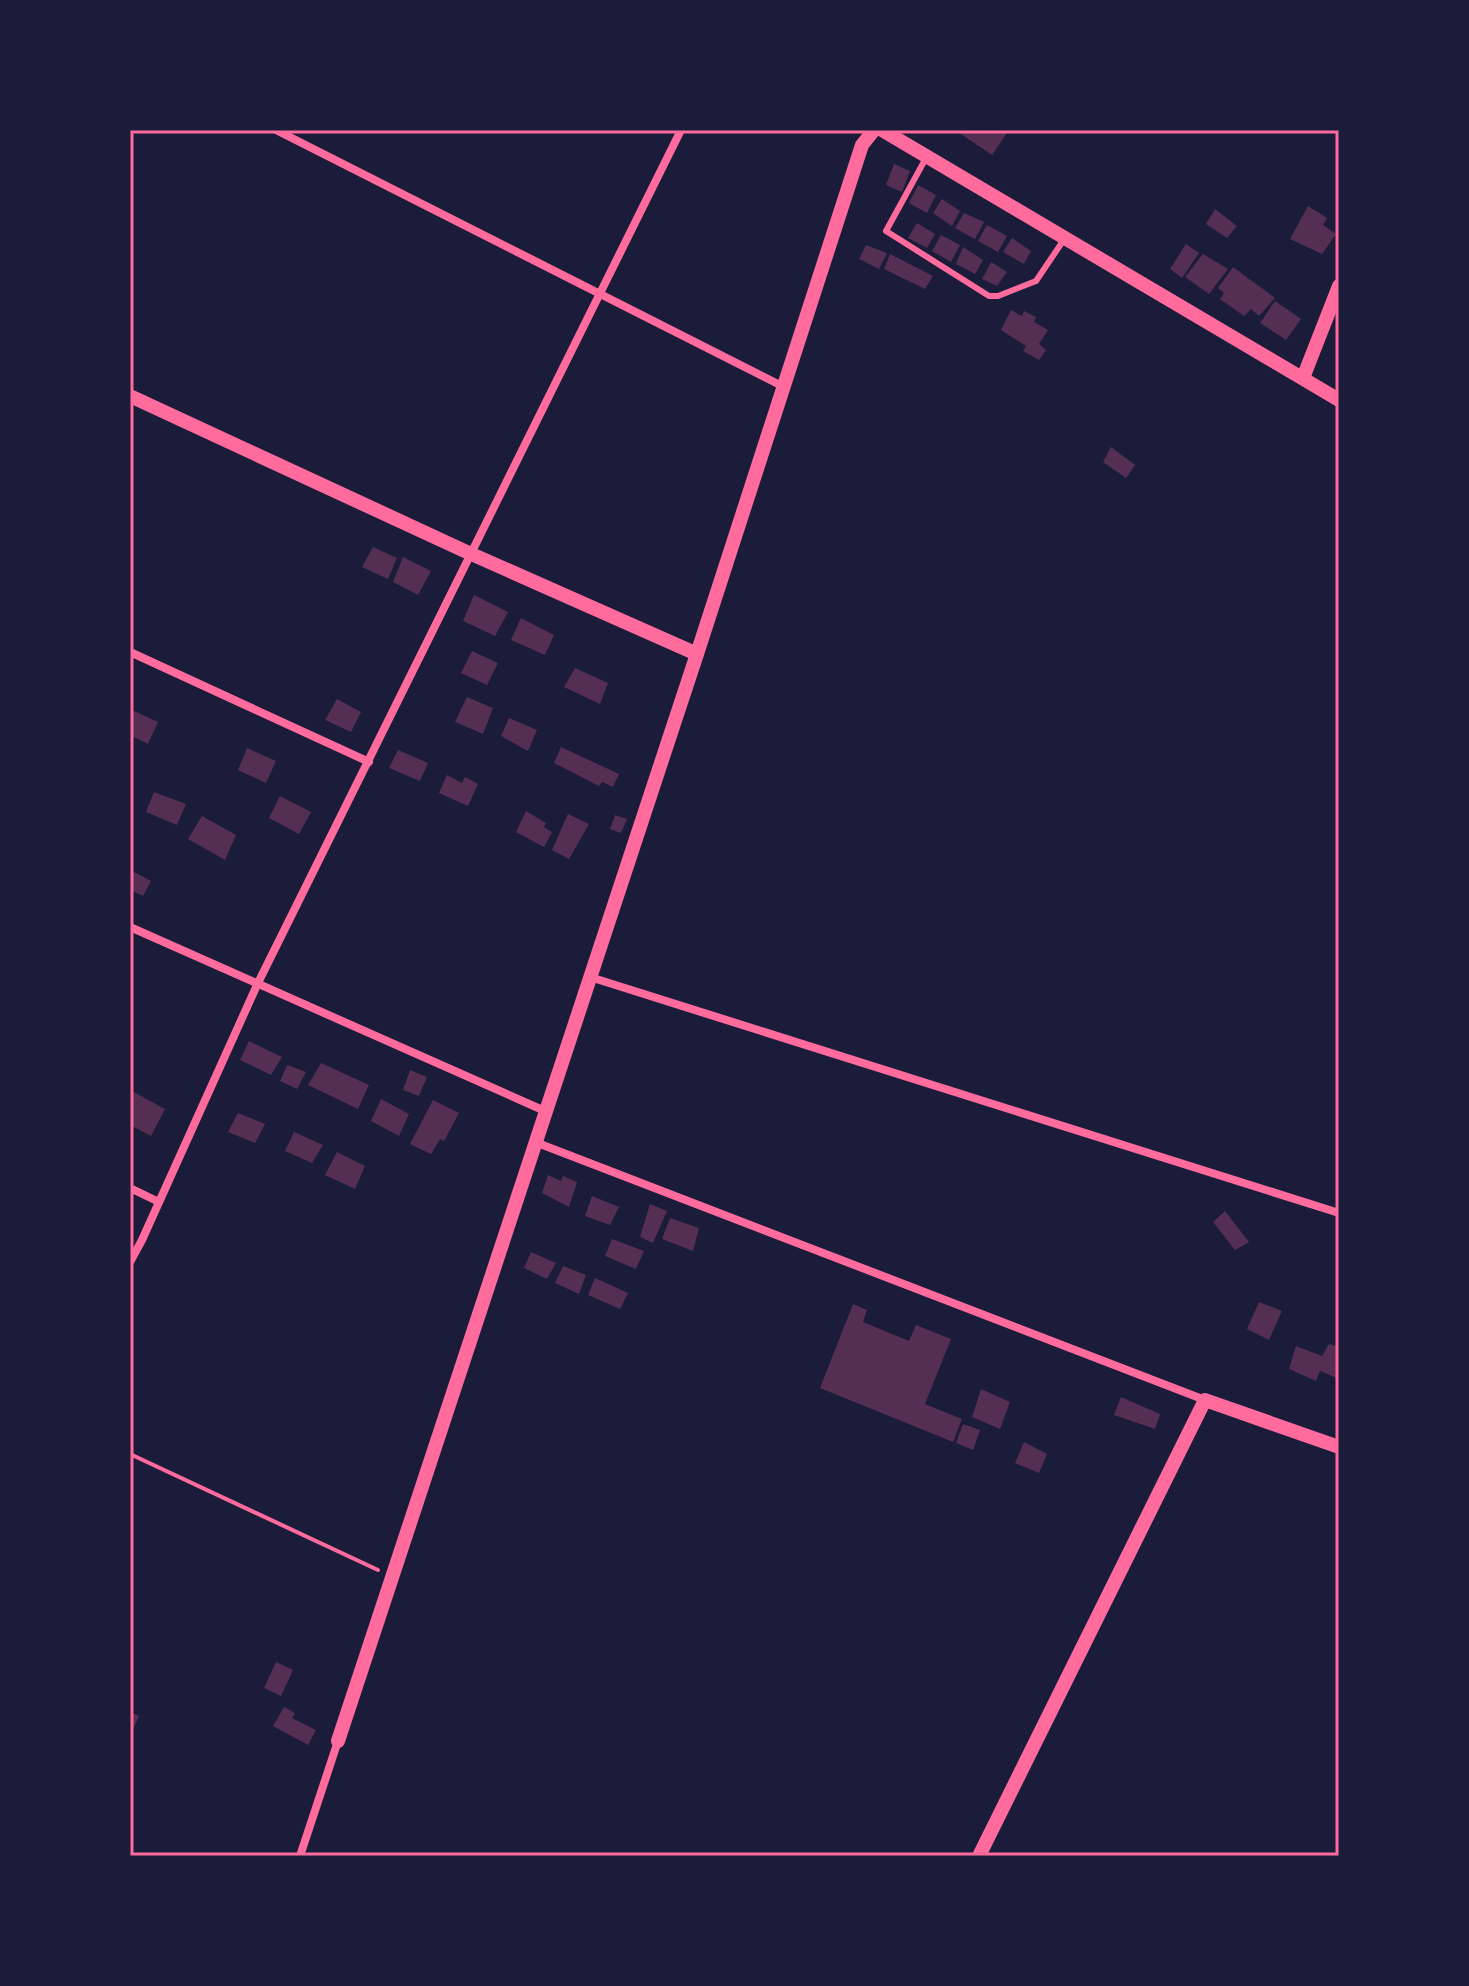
<svg xmlns="http://www.w3.org/2000/svg" width="1469" height="1986" viewBox="0 0 1469 1986" font-family="'Source Sans 3',sans-serif">
	<rect width="100%" height="100%" fill="#1b1b3a"/>
	<g fill="#542f53">
		<path d="M955,130H1003L1007,133L992,155Z"/>
		<path d="M894,164L910,171L902,192L886,185Z"/>
		<path d="M918,185L936,195L927,213L909,203Z"/>
		<path d="M942,199L960,211L952,226L933,213Z"/>
		<path d="M1308,206L1327,218L1323,225L1336,234L1322,254L1290,239Z"/>
		<path d="M1215,209L1237,226L1227,238L1206,224Z"/>
		<path d="M964,213L984,222L975,239L955,228Z"/>
		<path d="M917,223L935,234L927,248L908,238Z"/>
		<path d="M987,225L1007,236L998,252L978,241Z"/>
		<path d="M941,235L960,245L951,262L932,251Z"/>
		<path d="M1012,238L1031,251L1024,264L1003,252Z"/>
		<path d="M1186,244L1199,253L1182,278L1170,269Z"/>
		<path d="M866,245L887,253L879,269L859,259Z"/>
		<path d="M963,247L983,260L975,274L956,264Z"/>
		<path d="M890,254L933,276L925,289L884,269Z"/>
		<path d="M1203,254L1228,269L1209,294L1185,277Z"/>
		<path d="M991,262L1007,272L997,286L982,279Z"/>
		<path d="M1233,267L1275,298L1259,316L1251,309L1244,316L1220,299L1224,293L1218,288Z"/>
		<path d="M1275,301L1301,319L1286,340L1260,323Z"/>
		<path d="M1011,310L1022,316L1024,311L1036,317L1034,322L1048,330L1039,344L1046,350L1039,360L1023,351L1026,346L1001,330Z"/>
		<path d="M1111,447L1135,465L1126,478L1103,462Z"/>
		<path d="M373,547L397,558L388,579L362,567Z"/>
		<path d="M403,557L431,571L418,595L393,582Z"/>
		<path d="M474,595L508,612L495,636L463,621Z"/>
		<path d="M521,618L554,635L545,655L511,640Z"/>
		<path d="M472,651L498,663L487,685L461,673Z"/>
		<path d="M575,668L608,683L600,704L564,687Z"/>
		<path d="M467,697L493,708L483,734L455,722Z"/>
		<path d="M337,699L361,712L351,732L325,720Z"/>
		<path d="M130,709L158,722L148,744L130,735Z"/>
		<path d="M509,718L537,730L528,751L501,736Z"/>
		<path d="M561,747L619,774L613,787L602,782L599,786L554,763Z"/>
		<path d="M247,748L276,761L266,783L238,770Z"/>
		<path d="M398,750L428,763L420,781L389,768Z"/>
		<path d="M447,775L462,783L465,777L478,784L468,806L439,793Z"/>
		<path d="M154,792L186,804L177,825L146,812Z"/>
		<path d="M280,796L311,812L299,834L269,818Z"/>
		<path d="M526,811L546,823L544,827L552,832L544,847L516,832Z"/>
		<path d="M568,814L589,824L569,859L552,850Z"/>
		<path d="M615,815L627,819L621,833L610,829Z"/>
		<path d="M202,816L236,835L225,860L188,839Z"/>
		<path d="M130,870L151,881L143,896L130,890Z"/>
		<path d="M249,1041L282,1057L271,1075L240,1060Z"/>
		<path d="M321,1063L369,1085L358,1109L308,1085Z"/>
		<path d="M287,1065L306,1072L297,1089L280,1081Z"/>
		<path d="M410,1070L427,1077L419,1096L403,1090Z"/>
		<path d="M130,1090L165,1109L151,1136L130,1125Z"/>
		<path d="M381,1099L409,1114L399,1136L371,1121Z"/>
		<path d="M433,1100L459,1113L444,1141L440,1139L431,1154L410,1144Z"/>
		<path d="M238,1113L265,1124L255,1143L228,1132Z"/>
		<path d="M294,1132L323,1145L312,1163L285,1151Z"/>
		<path d="M337,1152L365,1166L355,1189L325,1175Z"/>
		<path d="M548,1175L561,1181L563,1176L577,1182L569,1207L542,1193Z"/>
		<path d="M592,1196L619,1207L610,1225L585,1216Z"/>
		<path d="M650,1204L667,1211L653,1243L640,1237Z"/>
		<path d="M1225,1211L1249,1242L1235,1250L1213,1222Z"/>
		<path d="M670,1218L699,1228L693,1251L662,1239Z"/>
		<path d="M612,1239L644,1251L636,1269L605,1256Z"/>
		<path d="M531,1252L556,1263L547,1279L524,1268Z"/>
		<path d="M563,1266L586,1275L579,1294L555,1283Z"/>
		<path d="M595,1278L628,1293L620,1309L588,1295Z"/>
		<path d="M1259,1302L1282,1311L1269,1340L1247,1329Z"/>
		<path d="M853,1304L867,1310L863,1322L909,1341L916,1325L951,1339L925,1404L962,1419L953,1442L820,1388Z"/>
		<path d="M1337,1341L1339,1342V1379L1320,1371L1316,1381L1289,1369L1296,1346L1322,1356L1329,1344L1335,1346Z"/>
		<path d="M981,1389L1010,1402L1000,1429L972,1417Z"/>
		<path d="M1121,1397L1160,1414L1155,1429L1114,1415Z"/>
		<path d="M963,1424L980,1430L973,1450L956,1443Z"/>
		<path d="M1024,1442L1047,1454L1039,1473L1015,1463Z"/>
		<path d="M276,1662L293,1670L281,1696L264,1688Z"/>
		<path d="M284,1707L295,1713L292,1718L316,1730L308,1745L273,1726Z"/>
		<path d="M130,1712L139,1716L130,1736Z"/>
	</g>
	<g fill="none" stroke-linecap="round" stroke-linejoin="round">
		<path stroke="#ff6b9d" stroke-width="4" d="M130,1454L378,1570"/>
		<path stroke="#ff6b9d" stroke-width="6" d="M926,158L886,231L989,296H998L1036,281L1065,238"/>
		<g stroke="#ff6b9d" stroke-width="8">
			<path d="M276,130L784,387"/>
			<path d="M130,652L369,762"/>
			<path d="M130,927L545,1111"/>
			<path d="M590,977L1339,1213"/>
			<path d="M535,1142L1205,1400"/>
			<path d="M130,1188L159,1202"/>
			<path d="M130,1262L142,1240L257,985L681,130"/>
			<path d="M300,1856L338,1741"/>
		</g>
		<g stroke="#ff6b9d" stroke-width="14">
			<path d="M882,130L1339,400"/>
			<path d="M1303,378L1339,286"/>
			<path d="M130,396L469,553L697,654"/>
			<path d="M338,1741L697,654L862,145L874,130"/>
			<path d="M979,1856L1205,1400L1339,1447"/>
		</g>
	</g>
	<rect width="1469" height="1986" fill="none" stroke="#1b1b3a" stroke-width="264"/>
	<rect x="132" y="132" width="1205" height="1722" fill="none" stroke="#ff6b9d" stroke-width="3"/>
</svg>
